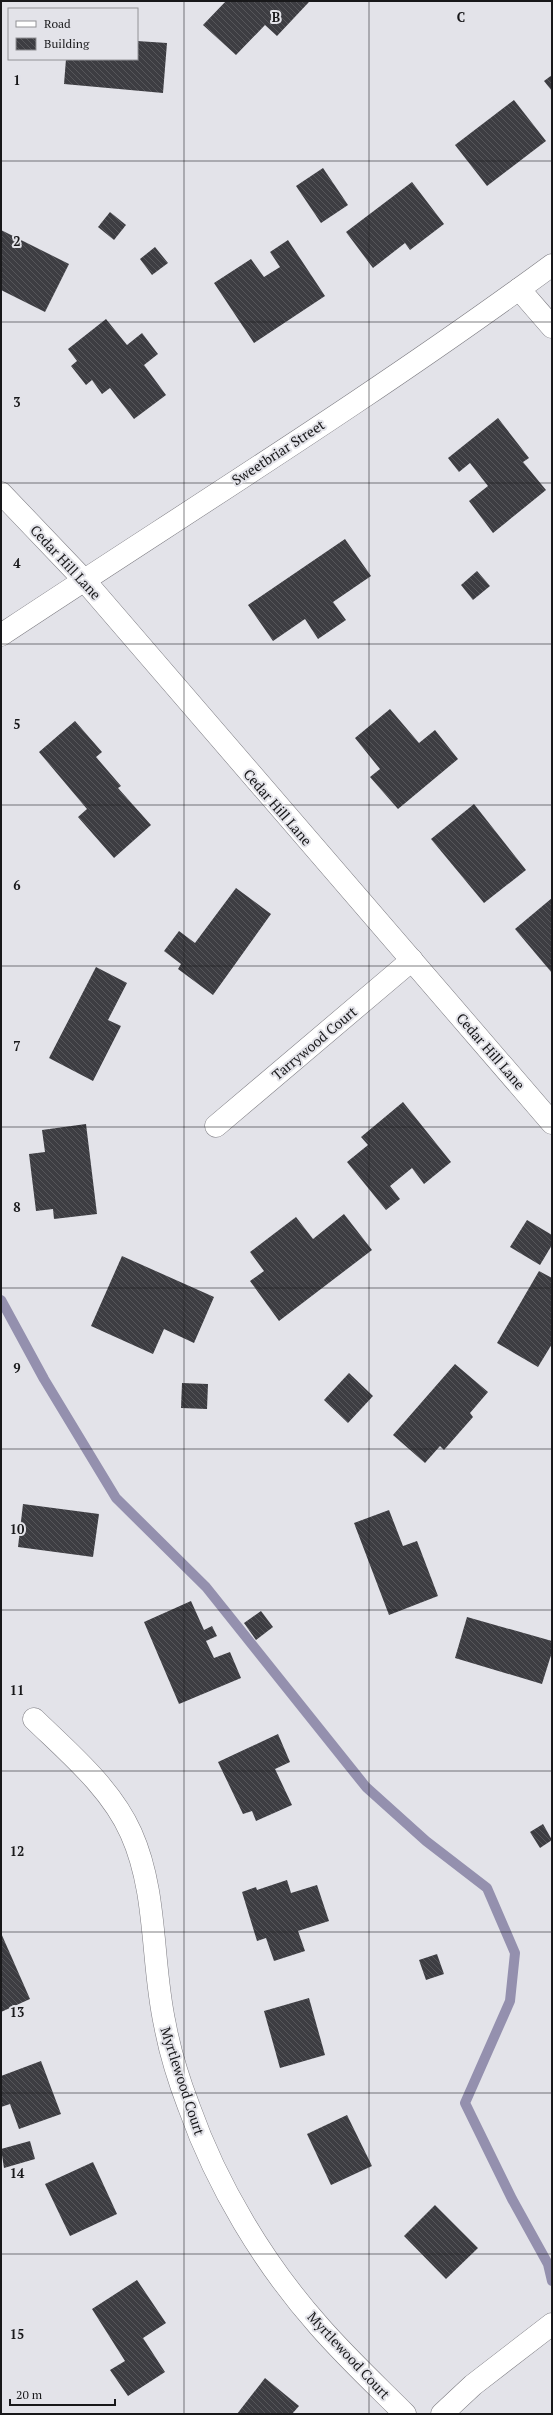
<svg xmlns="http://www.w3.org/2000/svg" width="553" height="2415" viewBox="0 0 553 2415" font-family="'PT Serif',serif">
	<defs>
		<pattern id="building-back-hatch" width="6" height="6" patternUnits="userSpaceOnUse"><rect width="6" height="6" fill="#3d3d42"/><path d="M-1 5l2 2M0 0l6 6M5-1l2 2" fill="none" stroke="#56565a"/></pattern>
	</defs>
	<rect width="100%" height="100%" fill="#e3e3e9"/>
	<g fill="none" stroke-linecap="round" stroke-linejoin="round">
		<path stroke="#9490ae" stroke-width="10" d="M1,1300L44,1379L116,1498L206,1587L366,1787L426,1841L487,1888L515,1953L510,2001L465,2103L512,2199L548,2264L552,2281"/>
	</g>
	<g fill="url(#building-back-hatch)">
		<path d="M226,1H307L309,2L277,36L265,25L236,55L203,25Z"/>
		<path d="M137,41L167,43L163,93L64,84L66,59H137Z"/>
		<path d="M552,75V91L544,81Z"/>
		<path d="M514,100L546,141L487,186L455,145Z"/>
		<path d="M323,168L348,205L321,223L296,186Z"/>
		<path d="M412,182L444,224L410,250L405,243L373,268L346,232Z"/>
		<path d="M110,212L126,225L114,240L98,227Z"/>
		<path d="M1,230L69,264L45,312L1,290Z"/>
		<path d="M288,240L325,296L254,343L214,283L251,259L264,277L280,267L270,252Z"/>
		<path d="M155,247L168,263L152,275L140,259Z"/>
		<path d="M106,319L127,345L142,333L158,354L144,365L166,395L134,419L110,388L102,394L92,380L86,385L71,366L77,361L68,349Z"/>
		<path d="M498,418L529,458L523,462L546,490L493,533L469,501L488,486L470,463L459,472L448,458Z"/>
		<path d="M345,539L371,576L333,602L346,620L318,639L305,619L273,641L248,605Z"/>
		<path d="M477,571L490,586L473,600L461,585Z"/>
		<path d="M390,709L419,743L435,730L458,759L398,809L370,777L380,769L355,738Z"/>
		<path d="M75,721L102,752L96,757L121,786L118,788L151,825L114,858L78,817L87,809L39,752Z"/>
		<path d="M474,804L526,870L484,903L431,839Z"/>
		<path d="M236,888L271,914L213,995L178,969L181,964L164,951L179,931L195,943Z"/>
		<path d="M552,898V973L515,929Z"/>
		<path d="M96,967L127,983L108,1020L121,1026L93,1081L49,1058Z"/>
		<path d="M403,1102L451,1162L424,1184L412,1168L390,1186L400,1199L386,1210L347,1162L368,1145L361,1137Z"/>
		<path d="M86,1124L97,1214L54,1219L53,1209L36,1211L29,1154L45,1152L42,1130Z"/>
		<path d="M344,1214L372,1250L279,1321L250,1281L264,1271L250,1252L296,1217L313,1239Z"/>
		<path d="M527,1220L552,1235V1245L540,1265L510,1247Z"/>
		<path d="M122,1256L214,1297L194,1343L164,1329L153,1354L91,1326Z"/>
		<path d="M539,1271L552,1278V1344L538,1367L497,1343Z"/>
		<path d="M455,1364L488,1392L470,1413L473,1417L444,1450L440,1446L425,1463L393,1435Z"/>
		<path d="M349,1373L373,1396L348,1423L324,1400Z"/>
		<path d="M182,1383L208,1384L207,1409L181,1408Z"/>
		<path d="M23,1504L99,1514L93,1557L18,1547Z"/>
		<path d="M389,1510L403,1546L417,1541L438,1596L389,1615L354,1523Z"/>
		<path d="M191,1601L204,1630L212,1626L217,1636L206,1641L214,1658L230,1652L241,1678L179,1704L144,1622Z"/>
		<path d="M261,1611L273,1627L256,1640L244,1623Z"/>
		<path d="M467,1617L552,1641V1652L542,1684L455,1658Z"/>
		<path d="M278,1734L290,1762L275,1769L292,1805L256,1821L252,1811L243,1814L218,1762Z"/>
		<path d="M543,1824L552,1840L540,1848L530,1832Z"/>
		<path d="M287,1880L291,1893L317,1885L329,1921L298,1931L305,1951L274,1961L266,1938L257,1941L242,1892L256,1887L257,1890Z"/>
		<path d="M1,1933L30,1999L1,2012Z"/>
		<path d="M437,1954L444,1974L426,1980L419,1960Z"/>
		<path d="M309,1998L325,2055L280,2068L264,2011Z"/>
		<path d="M41,2061L61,2114L19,2129L10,2104L1,2107V2076Z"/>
		<path d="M347,2115L372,2166L331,2185L307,2134Z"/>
		<path d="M30,2141L35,2159L4,2168L1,2149Z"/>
		<path d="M93,2162L117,2214L70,2236L45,2184Z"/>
		<path d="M435,2205L478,2248L446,2279L404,2236Z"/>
		<path d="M137,2280L166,2323L143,2338L165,2372L128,2396L110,2370L125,2361L92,2309Z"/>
		<path d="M265,2378L299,2406L292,2414H237Z"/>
	</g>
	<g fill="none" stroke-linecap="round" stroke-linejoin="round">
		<g stroke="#7d7c82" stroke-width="23">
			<g id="minor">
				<path d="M519,289L552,327"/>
				<path d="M1,493L84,580L552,1123"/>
				<path d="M1,635C185,513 374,396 552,265"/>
				<path d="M216,1126L412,960"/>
				<path d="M34,1719C69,1753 111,1788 131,1833C158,1893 151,1962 165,2025C170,2052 179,2081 189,2107C217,2186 264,2264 319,2326C346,2357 376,2385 405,2414"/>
				<path d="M442,2414L473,2385L552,2324"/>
			</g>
		</g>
		<use href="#minor" stroke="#fff" stroke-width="22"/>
	</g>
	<path fill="none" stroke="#18181a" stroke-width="1" stroke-opacity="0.55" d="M184,1V2414M369,1V2414M1,161H552M1,322H552M1,483H552M1,644H552M1,805H552M1,966H552M1,1127H552M1,1288H552M1,1449H552M1,1610H552M1,1771H552M1,1932H552M1,2093H552M1,2254H552"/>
	<g text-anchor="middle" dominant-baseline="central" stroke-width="4" stroke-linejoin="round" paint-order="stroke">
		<g font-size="14" fill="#18181a" stroke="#e3e3e9">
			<text transform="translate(278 452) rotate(-33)">Sweetbriar Street</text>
			<text transform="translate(66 562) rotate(47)">Cedar Hill Lane</text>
			<text transform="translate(278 807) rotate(49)">Cedar Hill Lane</text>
			<text transform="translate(314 1043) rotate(-40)">Tarrywood Court</text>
			<text transform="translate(491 1051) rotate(49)">Cedar Hill Lane</text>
			<text transform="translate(183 2081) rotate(72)">Myrtlewood Court</text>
			<text transform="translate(349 2355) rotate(47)">Myrtlewood Court</text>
		</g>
	</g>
	<g font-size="13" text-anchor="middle" font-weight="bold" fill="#18181a" stroke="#e3e3e9" stroke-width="4" stroke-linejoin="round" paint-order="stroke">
		<text x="276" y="22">B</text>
		<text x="461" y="22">C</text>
		<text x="17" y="85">1</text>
		<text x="17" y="246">2</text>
		<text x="17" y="407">3</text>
		<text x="17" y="568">4</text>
		<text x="17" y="729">5</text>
		<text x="17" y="890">6</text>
		<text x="17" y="1051">7</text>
		<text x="17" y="1212">8</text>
		<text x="17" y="1373">9</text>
		<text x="17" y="1534">10</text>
		<text x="17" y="1695">11</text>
		<text x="17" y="1856">12</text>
		<text x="17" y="2017">13</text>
		<text x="17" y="2178">14</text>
		<text x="17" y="2339">15</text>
	</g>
	<rect width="553" height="2415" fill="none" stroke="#18181a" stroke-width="4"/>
	<rect x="8" y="8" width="130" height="52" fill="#e3e3e9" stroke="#929296"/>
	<rect x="16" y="21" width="20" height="6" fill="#ffffff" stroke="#929296"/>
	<text x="44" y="28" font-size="12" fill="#18181a">Road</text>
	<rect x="16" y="38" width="20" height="12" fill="url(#building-back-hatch)" stroke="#929296"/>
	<text x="44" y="48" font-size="12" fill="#18181a">Building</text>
	<path d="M10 2399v6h105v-6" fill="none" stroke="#18181a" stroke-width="2"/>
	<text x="16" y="2399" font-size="12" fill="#18181a" stroke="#e3e3e9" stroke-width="3" paint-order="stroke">20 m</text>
</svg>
